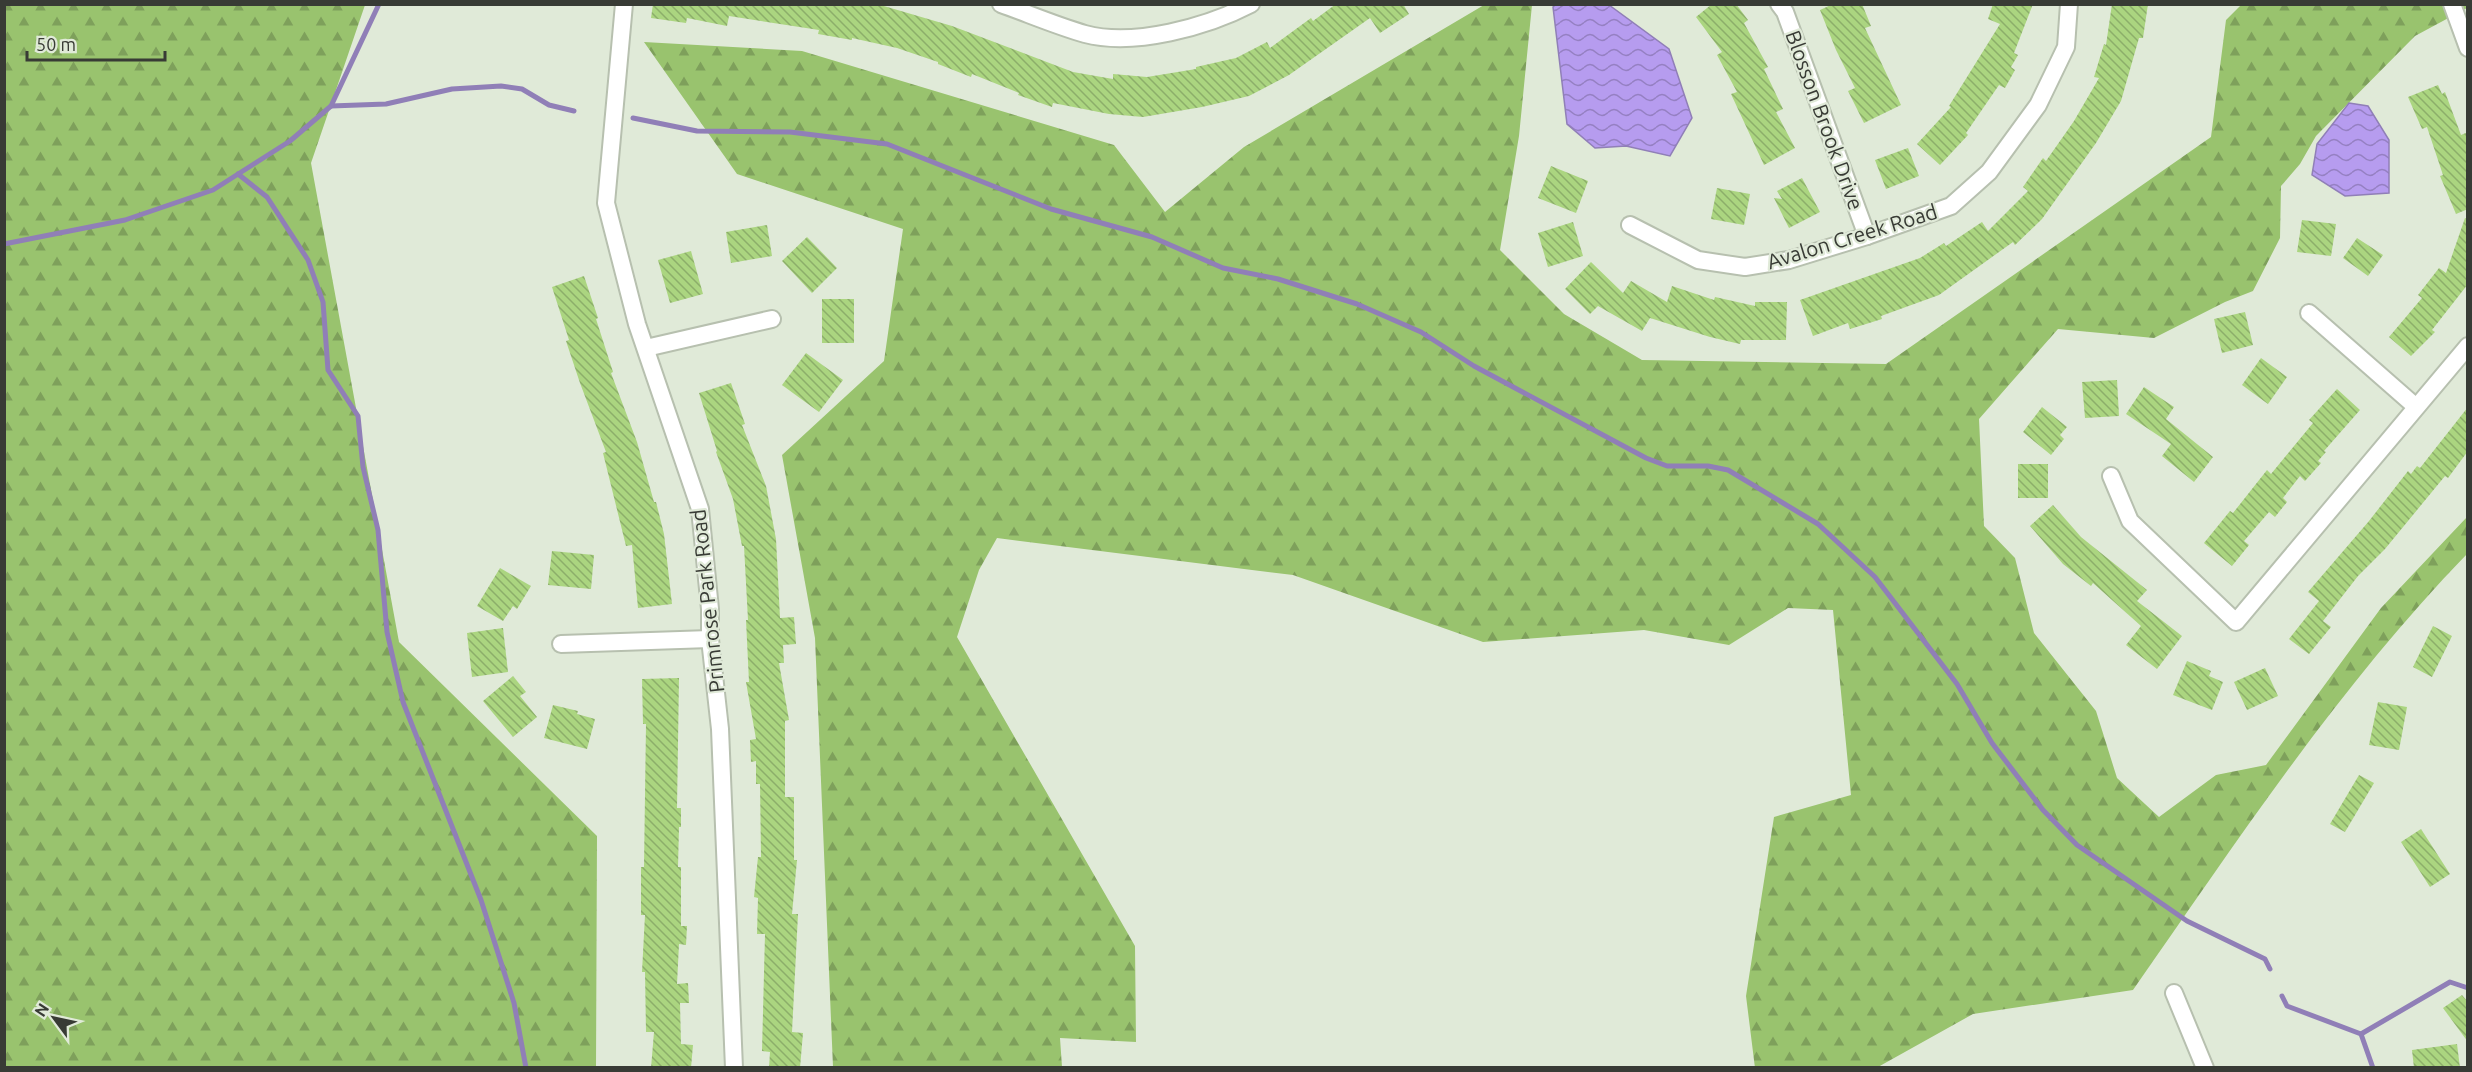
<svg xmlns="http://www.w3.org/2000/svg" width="2472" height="1072" viewBox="0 0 2472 1072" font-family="Ubuntu,sans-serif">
	<defs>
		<pattern id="forest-firs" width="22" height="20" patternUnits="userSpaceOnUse" patternTransform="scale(1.5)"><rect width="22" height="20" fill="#99c36e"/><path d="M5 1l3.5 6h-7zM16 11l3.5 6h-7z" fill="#7ea05b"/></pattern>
		<pattern id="water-waves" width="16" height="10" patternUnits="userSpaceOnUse" patternTransform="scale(1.5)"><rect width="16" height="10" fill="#b69cef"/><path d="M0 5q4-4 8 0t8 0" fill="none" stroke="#9580c2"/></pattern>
		<pattern id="building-back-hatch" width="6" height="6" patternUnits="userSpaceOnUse" patternTransform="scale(1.5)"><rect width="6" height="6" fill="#abd580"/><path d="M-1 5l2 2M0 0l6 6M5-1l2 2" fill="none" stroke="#8cae6a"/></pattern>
	</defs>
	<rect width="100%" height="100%" fill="#e0ead8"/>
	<g fill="url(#forest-firs)">
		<path d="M5,4L365,5L311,163L399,642L597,836L596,1067H5Z"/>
		<path d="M1484,5H1532L1519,136L1500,250L1564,314L1642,360L1886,364L2211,137L2226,20L2241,5H2467V8L2415,36L2316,136L2300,164L2281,186L2280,238L2253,291L2225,302L2154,338L2058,329L1979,419L1984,526L2015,558L2034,633L2096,711L2117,778L2159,817L2216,775L2266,765L2381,608L2467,517V554C2339,686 2238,840 2133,990L1973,1014L1878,1067L1755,1068L1746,996L1774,817L1851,795L1833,610L1788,608L1729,645L1644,630L1483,642L1293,575L997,538L979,570L957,637L1135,946L1136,1042L1060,1038L1062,1067H833L815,638L782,455L884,361L903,229L737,174L644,42L802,51L1114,145L1165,212L1244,147Z"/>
	</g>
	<g fill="url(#water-waves)" stroke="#907fb7" stroke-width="1.5">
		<path d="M1556,4L1609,5L1669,49L1692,118L1670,156L1626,146L1595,148L1567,124L1553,7Z"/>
		<path d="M2349,103L2368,106L2389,140V193L2345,196L2312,175L2317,144Z"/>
	</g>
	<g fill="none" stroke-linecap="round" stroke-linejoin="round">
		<g stroke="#907fb7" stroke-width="5">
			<path d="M331,106L386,104L452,89L501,86L522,89L549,105L574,111"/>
			<path d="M633,118L697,131L790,132L887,144L1051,209L1152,237L1223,268L1278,279L1357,304L1421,332L1474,366L1646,458L1667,466H1708L1728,470L1818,524L1875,577L1957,684L1992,743L2043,810L2077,845L2187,921L2265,959L2270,969"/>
			<path d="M238,174L267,197L308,260L323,302L328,370L358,416L363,467L378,530L387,632L403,702L481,900L514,1003L526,1068"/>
			<path d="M4,244L125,220L213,190L290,141L331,106L379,4"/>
			<path d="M2282,996L2287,1006L2361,1034L2373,1068"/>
			<path d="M2361,1034L2450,982L2468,988"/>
		</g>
	</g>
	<g fill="url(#building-back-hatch)">
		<path d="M653,4H877L952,26L1073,72L1113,79V74L1147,77L1196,69V67L1236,58L1267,42L1270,48L1311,18L1313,21L1336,4H1403L1409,14L1380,33L1370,18L1289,75L1249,96L1202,107L1143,117L1109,114L1053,103L1052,107L1018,95L1019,93L972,74L971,77L938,64V62L897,48L852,38V40L818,34L819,30L729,16L727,26L687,18L686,23L651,18Z"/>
		<path d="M1712,4H1736L1748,20L1744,23L1768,67L1764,69L1783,109L1776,112L1795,148L1764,165L1731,94L1737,92L1717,55L1722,52L1696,17Z"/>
		<path d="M1833,4H1862L1871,26L1865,28L1901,105L1864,123L1848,91L1855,88L1836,50L1820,10Z"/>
		<path d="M1993,4H2033L2014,53L2018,55L2011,67L2015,70L2005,88L1999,85L1966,133L1968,135L1940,165L1917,144L1951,107L1949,106L2000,24L1988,19Z"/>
		<path d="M2112,4H2148L2143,38H2139L2121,101L2096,143L2042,219L2015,245L2013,242L1939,295L1881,316L1882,319L1850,329L1848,323L1813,336L1800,300L1920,258L1944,243L1946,246L1982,222L1988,231L2028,191L2023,187L2043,158L2046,161L2074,121L2099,78L2094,77L2104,44L2106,45Z"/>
		<path d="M2438,85L2442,94L2445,92L2461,135L2468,132V209L2456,214L2440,176L2443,175L2427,127L2422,129L2408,97Z"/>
		<path d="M1908,148L1919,176L1886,189L1875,160Z"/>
		<path d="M1551,166L1588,181L1576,213L1538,198Z"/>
		<path d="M1802,178L1820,212L1789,228L1774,198L1782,199L1777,191Z"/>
		<path d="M1717,188L1750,194L1744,225L1711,219Z"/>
		<path d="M2465,218L2468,219V284L2432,330L2435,332L2411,356L2389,337L2422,298L2418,295L2439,268L2446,273Z"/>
		<path d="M2302,220L2336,224L2331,256L2297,252Z"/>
		<path d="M1573,222L1583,256L1548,267L1538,233Z"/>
		<path d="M767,225L772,256L731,263L726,232Z"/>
		<path d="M807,237L837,268L812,293L782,261Z"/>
		<path d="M2357,238L2383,255L2368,276L2343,258Z"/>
		<path d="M691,251L703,294L670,303L658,260Z"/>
		<path d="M1591,262L1623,293L1631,281L1667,302L1672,286L1714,300L1715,297L1755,306V302H1787L1786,340H1741L1740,344L1710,337L1650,318L1642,331L1598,306L1590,314L1565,289Z"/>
		<path d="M584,276L598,318L596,319L613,372L611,373L637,442L654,502H656L664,534L672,604L638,608L632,545L626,546L603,453L606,452L580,383L566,341L569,340L552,287Z"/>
		<rect x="822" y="299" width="32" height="44"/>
		<path d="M2245,312L2253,345L2222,353L2214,319Z"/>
		<path d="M806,353L843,380L819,412L782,385Z"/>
		<path d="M2261,358L2287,377L2268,404L2242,385Z"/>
		<path d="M2117,380L2119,416L2085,418L2082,382Z"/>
		<path d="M731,383L745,424L742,425L766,486L776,539L780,618L794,617L796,644L783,645L784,663H779L789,720L785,721V797H794V860H797L792,914H798L792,1032L803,1033L800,1068H769L770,1052L762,1051L765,934H757L758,898L754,897L758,857H761L760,784H756V761L751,762L750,740L756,739L746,682H749L746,620H748L744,546H742L733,499L716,452L717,451L699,393Z"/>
		<path d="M2144,387L2174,407L2166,419L2213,457L2194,482L2162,456L2171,444L2126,414Z"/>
		<path d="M2337,389L2360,410L2324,451L2326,452L2318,461L2321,463L2305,481L2300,476L2283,498L2287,502L2275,517L2269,512L2244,541L2249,545L2232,566L2204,543L2230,511L2233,513L2267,470L2271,474L2313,423L2309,420Z"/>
		<path d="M2042,407L2067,427L2060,435L2064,439L2051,455L2023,432Z"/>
		<path d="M2468,407V451L2448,478L2445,476L2385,549L2358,576L2323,621L2331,627L2309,654L2289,639L2319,601L2308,592L2369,521L2408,471L2411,474L2417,466L2420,468Z"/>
		<rect x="2018" y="464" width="30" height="34"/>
		<path d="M2053,505L2081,537L2147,590L2137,601L2182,636L2157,669L2126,645L2141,626L2093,583L2091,586L2063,564L2030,526Z"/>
		<path d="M552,551L594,555L591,589L548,585Z"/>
		<path d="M500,568L531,586L517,609L513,606L503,621L477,606Z"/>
		<path d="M2433,626L2452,636L2432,677L2413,667Z"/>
		<path d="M503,628L508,672L472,677L467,633Z"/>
		<path d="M2187,661L2211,671L2209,676L2223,682L2212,710L2173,695Z"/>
		<path d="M2265,668L2278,696L2247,710L2234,682Z"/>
		<path d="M513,676L526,692L520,696L537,717L513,737L483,701Z"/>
		<path d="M679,678L677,808H681V827H679L678,867H681V926H687L686,945L679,944L677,984L688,983L689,1003H680L681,1044L693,1045L691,1068H651L654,1032H646L645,972H642L645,915H641V867H644L646,724H643L642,679Z"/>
		<path d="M2378,702L2407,707L2399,750L2369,745Z"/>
		<path d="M553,705L578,711L577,714L595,719L587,749L544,738Z"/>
		<path d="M2359,775L2374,783L2345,832L2330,824Z"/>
		<path d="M2421,829L2450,874L2430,887L2401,842Z"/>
		<path d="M2462,995L2468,1002V1042L2443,1008Z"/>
		<path d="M2457,1044L2460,1068H2414L2412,1050Z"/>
	</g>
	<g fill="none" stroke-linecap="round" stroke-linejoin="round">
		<g stroke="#b7c0af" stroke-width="20">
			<g id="minor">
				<path d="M624,4L606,203L637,324L700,509L710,609V639L720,729L734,1068"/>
				<path d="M1001,4C1029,14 1057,26 1085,34C1134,47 1207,27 1251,4"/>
				<path d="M1779,4L1785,12L1867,236"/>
				<path d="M2452,4L2468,48"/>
				<path d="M1630,225L1698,260L1745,267L1789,260L1867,236L1951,206L1989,172L2038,105L2066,47L2069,4"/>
				<path d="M2309,313L2415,406"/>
				<path d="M646,348L772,319"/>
				<path d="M2111,476L2130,521L2236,622L2468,346"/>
				<path d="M561,644L710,639"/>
				<path d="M2174,993L2205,1068"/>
			</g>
		</g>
		<use href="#minor" stroke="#fff" stroke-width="16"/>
	</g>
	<g text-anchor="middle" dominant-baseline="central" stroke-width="4.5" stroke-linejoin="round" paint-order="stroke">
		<g font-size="21" fill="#383b35" stroke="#e0ead8">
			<text transform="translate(1825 120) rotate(70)">Blosson Brook Drive</text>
			<text transform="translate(1852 236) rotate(-17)">Avalon Creek Road</text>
			<text transform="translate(707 601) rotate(-96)">Primrose Park Road</text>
		</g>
	</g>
	<rect width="2472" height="1072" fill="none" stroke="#383b35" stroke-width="12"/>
	<g transform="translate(54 1018) rotate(303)" stroke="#e0ead8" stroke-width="4.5" paint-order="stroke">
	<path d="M0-4.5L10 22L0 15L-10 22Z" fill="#383b35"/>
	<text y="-9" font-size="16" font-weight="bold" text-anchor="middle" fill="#383b35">N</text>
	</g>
	<path d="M27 51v9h138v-9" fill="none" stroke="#383b35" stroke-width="3"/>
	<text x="36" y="51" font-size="18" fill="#383b35" stroke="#e0ead8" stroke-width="4.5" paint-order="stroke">50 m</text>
</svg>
